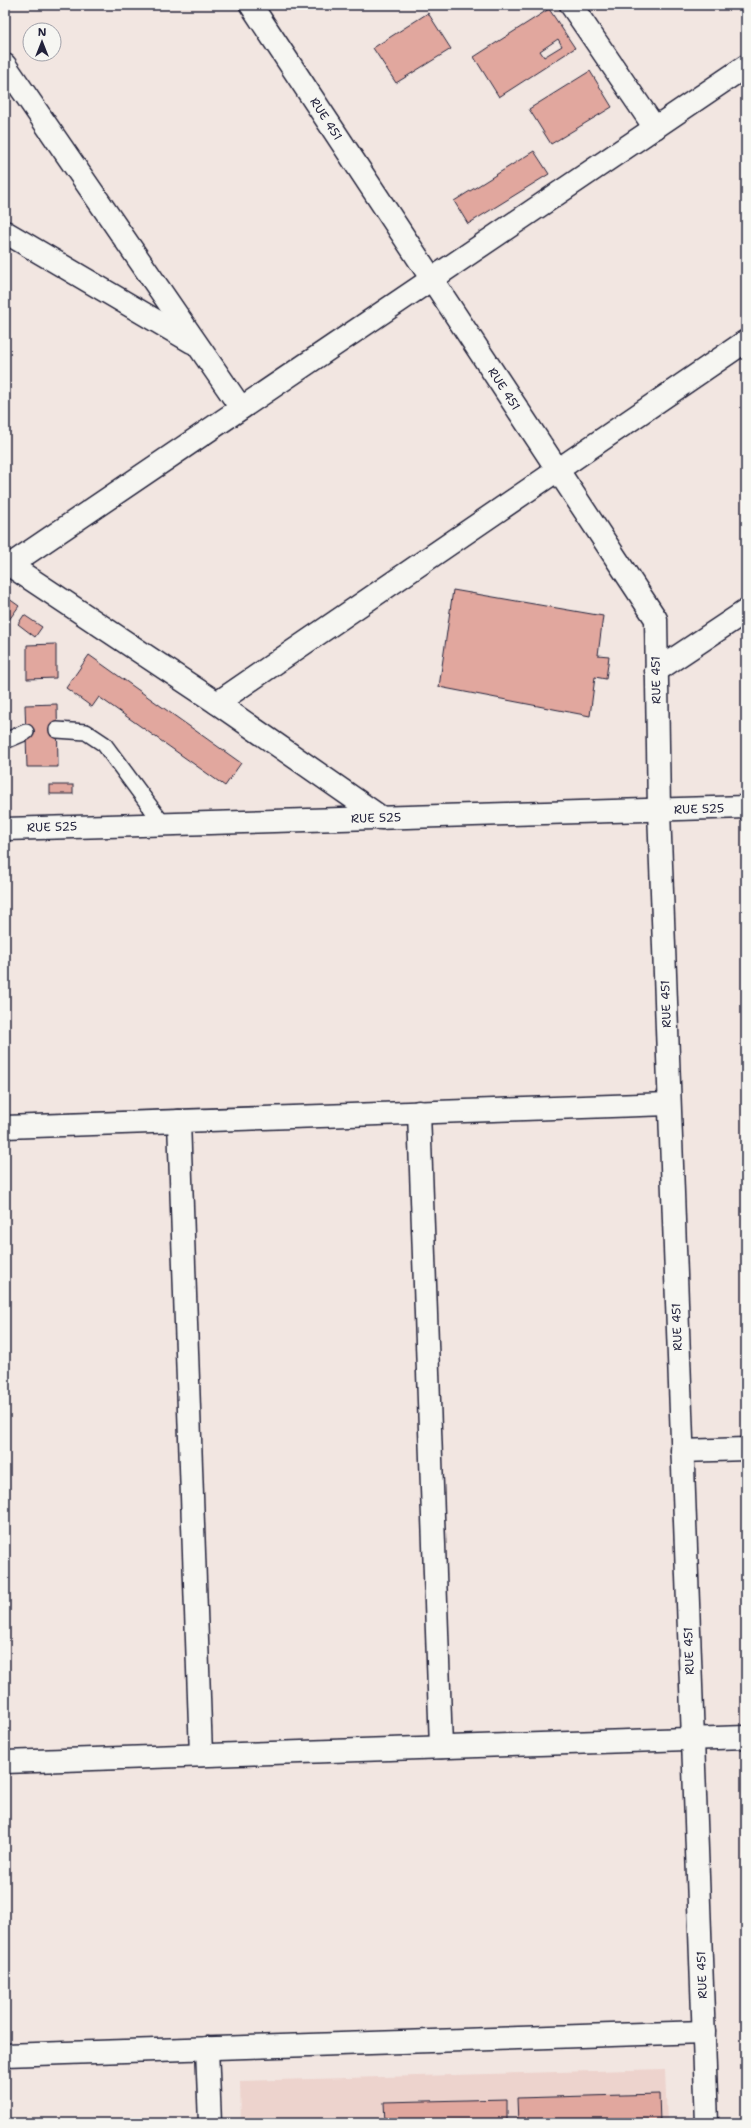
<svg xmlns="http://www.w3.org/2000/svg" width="751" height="2128" viewBox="0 0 751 2128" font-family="'Shantell Sans',sans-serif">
	<rect width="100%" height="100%" fill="#f2e6e1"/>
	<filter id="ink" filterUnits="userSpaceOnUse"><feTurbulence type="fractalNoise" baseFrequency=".025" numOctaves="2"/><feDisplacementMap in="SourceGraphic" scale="8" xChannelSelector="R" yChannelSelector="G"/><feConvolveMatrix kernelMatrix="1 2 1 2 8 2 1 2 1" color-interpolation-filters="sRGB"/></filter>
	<g filter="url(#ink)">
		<path fill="#edd3cd" d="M665,2069L667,2123H241L240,2081Z"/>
		<g fill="#e1a79e" stroke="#22223b" fill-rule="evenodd">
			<path d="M549,9L575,48L499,97L474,57ZM558,39L562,46L544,57L540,51Z"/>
			<path d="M428,13L451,49L396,83L373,48Z"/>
			<path d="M590,71L612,107L551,144L529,109Z"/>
			<path d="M534,151L549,174L468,224L454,201Z"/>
			<path d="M453,590L603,616L598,655L609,656L606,679L595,677L590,716L439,687Z"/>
			<path d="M5,596L19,606L6,624L5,623Z"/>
			<path d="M24,615L42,627L35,637L18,624Z"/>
			<path d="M56,644V678L27,679V645Z"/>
			<path d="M89,655L241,763L225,786L99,697L92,707L66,688Z"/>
			<path d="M57,704L58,767H27L25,705Z"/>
			<rect x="50" y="785" width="23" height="9"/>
			<path d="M659,2094L660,2123H518L517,2098Z"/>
			<path d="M507,2099V2123H385L384,2102Z"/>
		</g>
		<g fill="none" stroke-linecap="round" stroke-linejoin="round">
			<g stroke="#22223b" stroke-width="18">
				<g id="lane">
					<path d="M57,730L86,732L104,744L163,824"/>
					<path d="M5,741L26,732"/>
				</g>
			</g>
			<g stroke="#22223b" stroke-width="25">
				<g id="street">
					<path d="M251,5L656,619L659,810L707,2123"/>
					<path d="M571,5L655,128"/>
					<path d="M5,65L241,408"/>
					<path d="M5,232L192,342"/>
					<path d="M5,562L217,703L382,818"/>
					<path d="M10,565L746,66"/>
					<path d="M656,671L746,611"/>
					<path d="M217,703L746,341"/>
					<path d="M419,1112L441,1747"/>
					<path d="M179,1121L201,1755"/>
					<path d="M5,1127L669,1104"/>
					<path d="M682,1451L746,1449"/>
					<path d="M5,1762L746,1737"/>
					<path d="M207,2048L210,2123"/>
					<path d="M5,2055L704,2032"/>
				</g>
			</g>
			<g stroke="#22223b" stroke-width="25">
				<path id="secondary" d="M5,829L746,807"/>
			</g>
			<use href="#lane" stroke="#f6f6f2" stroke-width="15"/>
			<use href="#street" stroke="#f6f6f2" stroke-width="22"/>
			<use href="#secondary" stroke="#f6f6f2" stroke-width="22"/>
		</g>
	</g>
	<g text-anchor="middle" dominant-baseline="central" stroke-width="3" stroke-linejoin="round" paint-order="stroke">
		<g font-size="12" fill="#22223b" stroke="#f6f6f2">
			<text transform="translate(326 119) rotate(57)">RUE 451</text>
			<text transform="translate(504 389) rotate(57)">RUE 451</text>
			<text transform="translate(656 680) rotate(-91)">RUE 451</text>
			<text transform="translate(699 809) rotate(-2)">RUE 525</text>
			<text transform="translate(376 818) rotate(-2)">RUE 525</text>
			<text transform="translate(52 827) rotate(-2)">RUE 525</text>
			<text transform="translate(666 1004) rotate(-92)">RUE 451</text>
			<text transform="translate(677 1327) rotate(-92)">RUE 451</text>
			<text transform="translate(689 1651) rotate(-92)">RUE 451</text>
			<text transform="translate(702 1975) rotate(-92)">RUE 451</text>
		</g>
	</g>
	<rect width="751" height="2128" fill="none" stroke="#f6f6f2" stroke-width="20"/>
	<rect x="10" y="10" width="731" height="2108" fill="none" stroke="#22223b" stroke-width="1.5" filter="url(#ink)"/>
	<g transform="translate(42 42)"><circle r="19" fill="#f6f6f2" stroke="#a1a1a9"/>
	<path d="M0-3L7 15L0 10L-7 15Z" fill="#22223b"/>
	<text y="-6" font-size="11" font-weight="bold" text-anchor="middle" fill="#22223b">N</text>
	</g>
</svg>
